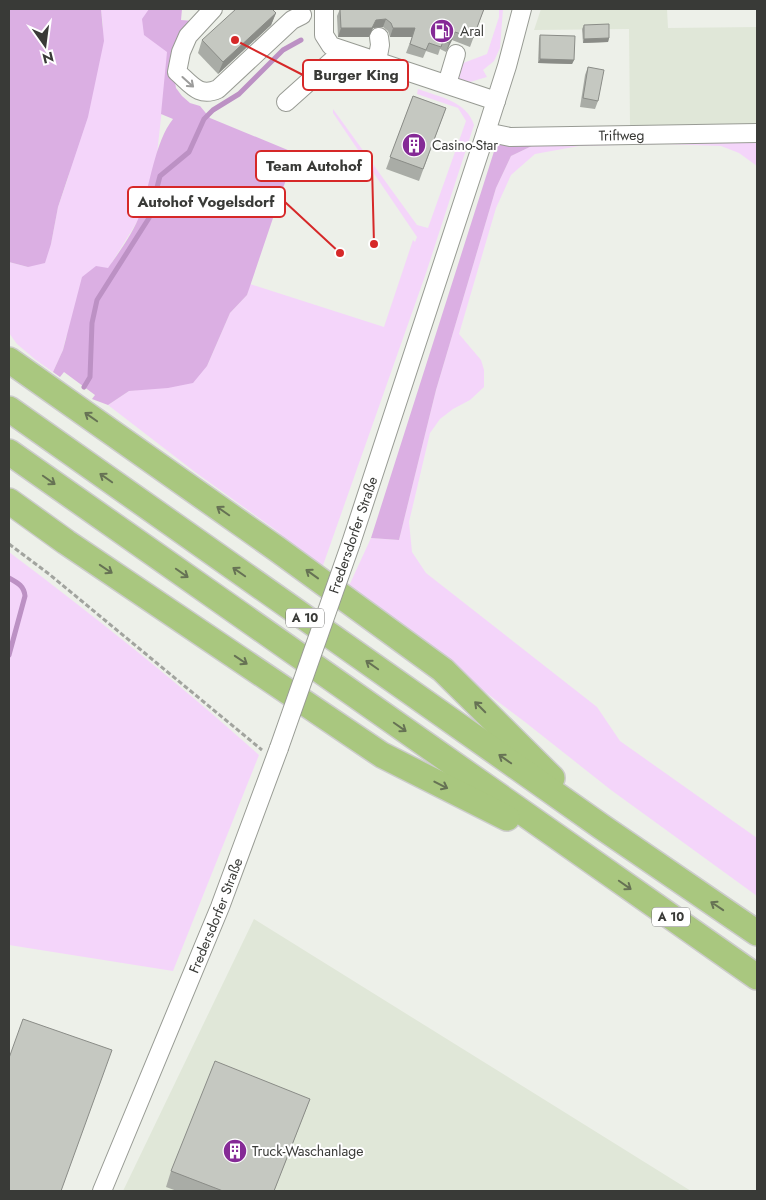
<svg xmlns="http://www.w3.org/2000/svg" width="766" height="1200" viewBox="0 0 766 1200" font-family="Jost,sans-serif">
	<rect width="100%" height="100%" fill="#edf0e9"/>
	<g fill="#e0e7d8">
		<path d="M541,9H667L668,28L757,27V125L630,126L629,29L534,30Z"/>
		<path d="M254,919L691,1191H123Z"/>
	</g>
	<g fill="#f4d5fa">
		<path d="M101,9H173L157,154L140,217L66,337L63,350L53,372L36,360L17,344L9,333V262L28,267L51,244L58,207L68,178L103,26Z"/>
		<path d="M499,9H503L500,48L494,61L483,70L487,77L470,82L459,80L458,65L487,54L499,17Z"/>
		<path d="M418,89C439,97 467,101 474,125L426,273L321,571L277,531L195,472L108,405L129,391L146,389L207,366L230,313L247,295L250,284L384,327L413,240L415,242L417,237L333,113V109L417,225L428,228L466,121L458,108L417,94Z"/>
		<path d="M757,135V166L739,153L721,146L663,144L579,146L535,154L511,175L496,208L459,334L481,360L484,370V387L470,400L453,409L440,419L430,433L409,522L412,552L426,573L597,707L620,741L757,838V896L611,790L525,722L348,588L371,538L399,540L436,390L496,188L511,156L536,144Z"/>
		<path d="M9,552C94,616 179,683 259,755L173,971L9,945Z"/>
	</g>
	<g fill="#dbafe3">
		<path d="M9,9H101L104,41L88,117L58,207L51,244L45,263L28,267L9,262Z"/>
		<path d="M149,9H182L181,20L194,21L174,76L176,88L182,96L190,103L200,106L210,118L295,153L247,295L230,313L207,366L193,383L168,388L129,391L108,405L92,399L95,395L64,372L60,377L53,372L63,350L82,277L96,266L108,268C118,254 135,230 140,214C150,186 155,141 173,119L161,114L167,52L144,35L142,19Z"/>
		<path d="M497,142L536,144L511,156L496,188L436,390L399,540L371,538Z"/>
	</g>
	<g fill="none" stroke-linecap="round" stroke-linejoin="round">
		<g stroke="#bc91c4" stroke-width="5">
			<path d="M84,387L90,377L92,323L97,300L149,218L160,176L189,152L204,119L213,110L239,94L283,50L301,40"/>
			<path d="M9,578C18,583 24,586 25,596L9,655"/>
		</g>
		<g stroke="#989b94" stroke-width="20">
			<g id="minor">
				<path d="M213,9L188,36L181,52L177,72C191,84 199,98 218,89L292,20L302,15"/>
				<path d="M324,9V35L331,46L496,101"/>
				<path d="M377,61L380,45L379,37"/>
				<path d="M447,84L456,54"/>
				<path d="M286,102L343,51"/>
				<path id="s1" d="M486,132L510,137L757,133"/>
				<path d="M351,543L486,132L507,66L522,9"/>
				<path id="s2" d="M102,1191L220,907L279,748"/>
			</g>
		</g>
		<g stroke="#cccccb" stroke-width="28">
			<g id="highway">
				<path d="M9,360L277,549L443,670L552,778"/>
				<path d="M9,409L602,827L757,933"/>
				<path d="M9,452L757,977"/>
				<path d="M9,501L66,542L382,755L507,818"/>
			</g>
		</g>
		<path stroke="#a2a49f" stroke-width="3" stroke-dasharray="5 2.5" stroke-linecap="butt" d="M9,544L49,574L262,750"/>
		<use href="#minor" stroke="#fff" stroke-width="18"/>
		<use href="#highway" stroke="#a9c77f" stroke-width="25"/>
		<g stroke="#989b94" stroke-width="20" stroke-linecap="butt">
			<path id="minor-bridge" d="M279,748L351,543"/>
		</g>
		<use href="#minor-bridge" stroke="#fff" stroke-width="18"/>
	</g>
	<g fill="#a9aca6">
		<path d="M340,9H484L470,47L452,40L446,52L440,49L438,55L426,51L423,58L406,53L412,37H390L388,31L383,27L373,28L369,37H338L337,16Z"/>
		<path d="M276,13L271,25L218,74L198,53L202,40Z"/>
		<path d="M584,25L609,38L608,42L583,43L582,29Z"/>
		<path d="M540,35L574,60L572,64L538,63L539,39Z"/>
		<path d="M588,67L598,101L595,109L580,107L585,75Z"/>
		<path d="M413,96L446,108L419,181L386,169Z"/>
		<path d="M310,1099L274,1191H177L166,1187L171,1171Z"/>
	</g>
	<g fill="#8a8c87">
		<path d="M276,13L271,25L218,74L223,62Z"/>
		<path d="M386,19L383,27L373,28L369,37H338L341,28L376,20Z"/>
		<path d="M393,28H415L412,37H390Z"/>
		<path d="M455,32L452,40L446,52L449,43Z"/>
		<path d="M609,38L608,42L583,43L584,39Z"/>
		<path d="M540,59L574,60L572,64L538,63Z"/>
	</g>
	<g fill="#c5c8c1" stroke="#8a8c87">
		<path d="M236,9H272L276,13L223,62L202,40Z"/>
		<path d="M340,9H484L473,38L455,32L449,43L443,41L441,47L429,43L426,50L410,44L415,28H393L391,23L386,19L376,20L372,28H341Z"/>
		<path d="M609,24V38L584,39V25Z"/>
		<path d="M540,35L575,36L574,60L540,59Z"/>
		<path d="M588,67L604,70L598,101L583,98Z"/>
		<path d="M413,96L446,108L423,169L390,157Z"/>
		<path d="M23,1019L112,1050L61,1191H9V1058Z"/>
		<path d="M215,1061L310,1099L274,1191H223L171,1171Z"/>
	</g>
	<defs><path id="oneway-shaft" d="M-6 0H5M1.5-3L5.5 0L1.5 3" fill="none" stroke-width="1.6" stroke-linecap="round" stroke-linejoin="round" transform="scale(1.25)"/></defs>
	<use stroke="#9c9c9b" href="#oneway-shaft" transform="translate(188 82) rotate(42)"/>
	<g stroke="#667254">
		<use href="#oneway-shaft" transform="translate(91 417) rotate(-145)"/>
		<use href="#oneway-shaft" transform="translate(106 478) rotate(-145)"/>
		<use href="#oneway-shaft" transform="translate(49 480) rotate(35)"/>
		<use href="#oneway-shaft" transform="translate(223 511) rotate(-145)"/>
		<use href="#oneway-shaft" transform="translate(106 569) rotate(34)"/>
		<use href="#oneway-shaft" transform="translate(239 572) rotate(-145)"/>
		<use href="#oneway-shaft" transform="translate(182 573) rotate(35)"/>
		<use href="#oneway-shaft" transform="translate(312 574) rotate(-144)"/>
		<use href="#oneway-shaft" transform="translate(241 660) rotate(34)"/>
		<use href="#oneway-shaft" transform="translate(372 665) rotate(-145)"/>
		<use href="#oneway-shaft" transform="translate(480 707) rotate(-135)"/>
		<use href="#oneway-shaft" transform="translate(400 727) rotate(35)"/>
		<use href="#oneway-shaft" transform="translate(505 759) rotate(-145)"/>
		<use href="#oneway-shaft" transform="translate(441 785) rotate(27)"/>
		<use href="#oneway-shaft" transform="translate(625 885) rotate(35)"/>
		<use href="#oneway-shaft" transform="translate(717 906) rotate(-146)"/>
	</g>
	<defs>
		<g id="fuel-disc" transform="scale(1.25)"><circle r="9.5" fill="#852a96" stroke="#fff"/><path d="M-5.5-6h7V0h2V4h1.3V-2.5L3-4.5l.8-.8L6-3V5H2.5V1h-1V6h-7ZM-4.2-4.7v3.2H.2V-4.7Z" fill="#fff"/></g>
		<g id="building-disc" transform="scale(1.25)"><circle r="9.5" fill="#852a96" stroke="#fff"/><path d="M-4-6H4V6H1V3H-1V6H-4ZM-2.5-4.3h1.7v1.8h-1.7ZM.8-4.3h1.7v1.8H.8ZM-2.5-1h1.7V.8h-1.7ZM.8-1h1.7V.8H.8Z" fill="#fff"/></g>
	</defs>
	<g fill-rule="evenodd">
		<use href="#fuel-disc" x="442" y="31"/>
		<use href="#building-disc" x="414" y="145"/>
		<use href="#building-disc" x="235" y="1151"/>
	</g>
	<g text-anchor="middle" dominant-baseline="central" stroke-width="4" stroke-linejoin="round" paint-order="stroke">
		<g fill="#fff" stroke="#747573" stroke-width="1">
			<rect x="286" y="608.5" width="38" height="19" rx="4"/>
			<rect x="652" y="907.5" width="38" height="19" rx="4"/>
		</g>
		<g font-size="12" font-weight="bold" fill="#393a37">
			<text x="305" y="618">A 10</text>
			<text x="671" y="917">A 10</text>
		</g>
		<g font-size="14" fill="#393a37" stroke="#fff" text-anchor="start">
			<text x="460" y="31">Aral</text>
			<text x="432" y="145">Casino-Star</text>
			<text x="252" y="1151">Truck-Waschanlage</text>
		</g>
		<g font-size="14" fill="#393a37" stroke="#fff">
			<text stroke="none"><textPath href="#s1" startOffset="136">Triftweg</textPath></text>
			<text transform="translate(353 535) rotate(-71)">Fredersdorfer Straße</text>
			<text stroke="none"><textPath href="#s2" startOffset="298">Fredersdorfer Straße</textPath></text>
		</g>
	</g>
	<path fill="none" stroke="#d62828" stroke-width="2" d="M235 40L303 75M374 244L372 166M340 253L285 202"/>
	<g fill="#d62828" stroke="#fff" stroke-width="2">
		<circle cx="235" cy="40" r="5"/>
		<circle cx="374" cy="244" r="5"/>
		<circle cx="340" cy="253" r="5"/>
	</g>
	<g fill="#fff" stroke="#d62828" stroke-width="2">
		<rect x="303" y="60" width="105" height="30" rx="5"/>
		<rect x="256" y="151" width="116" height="30" rx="5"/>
		<rect x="128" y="187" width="157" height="30" rx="5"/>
	</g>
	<g font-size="15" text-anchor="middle" font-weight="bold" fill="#393a37">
		<text x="356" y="80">Burger King</text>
		<text x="314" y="171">Team Autohof</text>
		<text x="206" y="207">Autohof Vogelsdorf</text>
	</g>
	<rect width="766" height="1200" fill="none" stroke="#393a37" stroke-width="20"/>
	<g transform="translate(45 45) rotate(166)" stroke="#ffffff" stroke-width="4" paint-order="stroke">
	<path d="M0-4L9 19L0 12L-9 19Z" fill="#393a37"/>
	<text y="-8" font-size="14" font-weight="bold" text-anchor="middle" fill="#393a37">N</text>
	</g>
</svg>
